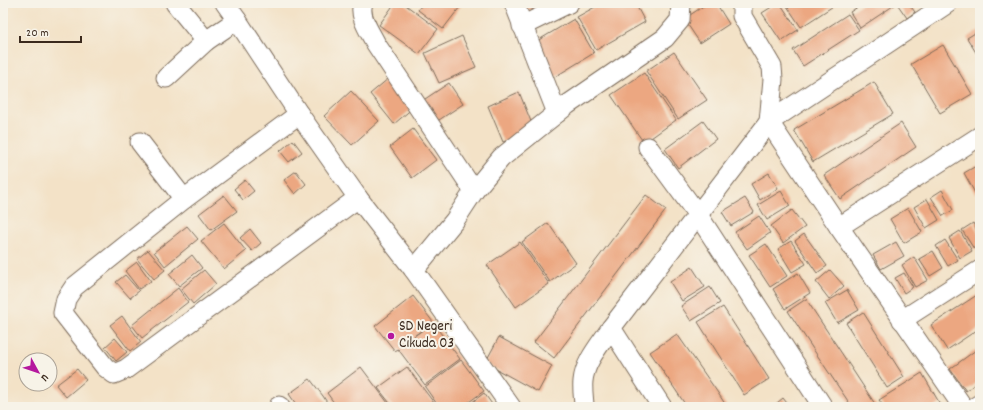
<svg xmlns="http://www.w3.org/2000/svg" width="983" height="410" viewBox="0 0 983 410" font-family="Dekko,sans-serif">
	<rect width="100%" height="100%" fill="#f7f3e8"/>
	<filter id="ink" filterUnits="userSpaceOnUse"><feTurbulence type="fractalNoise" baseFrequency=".025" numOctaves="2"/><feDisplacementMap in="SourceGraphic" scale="8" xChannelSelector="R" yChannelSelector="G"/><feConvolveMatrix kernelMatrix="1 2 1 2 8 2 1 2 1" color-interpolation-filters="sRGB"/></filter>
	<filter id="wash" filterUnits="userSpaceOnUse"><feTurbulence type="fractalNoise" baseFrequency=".012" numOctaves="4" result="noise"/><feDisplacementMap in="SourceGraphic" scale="16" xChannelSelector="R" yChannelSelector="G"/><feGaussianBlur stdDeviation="0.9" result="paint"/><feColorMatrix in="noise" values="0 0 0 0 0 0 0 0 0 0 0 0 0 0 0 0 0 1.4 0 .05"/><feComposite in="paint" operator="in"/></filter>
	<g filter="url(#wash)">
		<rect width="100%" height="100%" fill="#f3e2c7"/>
		<g id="blocks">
			<g fill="#eca781">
				<path d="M395,3H403L438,29L419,54L379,25Z"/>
				<path d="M423,3H463L443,29L418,10Z"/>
				<path d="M518,3H560L522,16Z"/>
				<path d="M602,3H635L645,22L596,50L577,17Z"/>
				<path d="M708,3H716L729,24L700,43L684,19Z"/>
				<path d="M778,3H780L798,30L781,41L762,13Z"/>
				<path d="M785,3H838L801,27Z"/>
				<path d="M864,3H895L896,4L860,28L850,12Z"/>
				<path d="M901,3H908L915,12L907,18L898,5Z"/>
				<path d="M848,14L859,30L803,66L793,50Z"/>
				<path d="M574,19L594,53L553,78L532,44Z"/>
				<path d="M980,30V59L967,38Z"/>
				<path d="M462,36L476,67L439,83L425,53Z"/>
				<path d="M943,45L972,94L940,113L911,64Z"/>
				<path d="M674,52L707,100L678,119L646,71Z"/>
				<path d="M644,73L676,120L644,143L611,95Z"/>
				<path d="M389,78L414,107L394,124L370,94Z"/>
				<path d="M874,82L893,114L813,162L794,130Z"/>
				<path d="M449,83L463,104L436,122L422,101Z"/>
				<path d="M351,91L379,121L352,145L324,116Z"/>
				<path d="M519,92L534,129L503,142L488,106Z"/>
				<path d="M703,121L716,139L678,168L665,149Z"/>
				<path d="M901,123L916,147L840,199L824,175Z"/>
				<path d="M413,129L436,160L412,178L390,147Z"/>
				<path d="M293,140L302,152L289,162L280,151Z"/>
				<path d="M976,166L980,172V190L975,193L964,173Z"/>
				<path d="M296,171L306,184L295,194L284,180Z"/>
				<path d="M769,173L778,188L760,200L751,184Z"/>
				<path d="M245,180L254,191L243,200L234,189Z"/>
				<path d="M942,190L953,210L943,216L931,197Z"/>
				<path d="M781,191L790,206L767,220L758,205Z"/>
				<path d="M224,195L237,211L211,230L199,214Z"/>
				<path d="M646,195L666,210L554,358L534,342Z"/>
				<path d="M745,198L754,212L731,226L722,212Z"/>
				<path d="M927,199L939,220L926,228L914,207Z"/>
				<path d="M908,208L922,232L904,243L890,219Z"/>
				<path d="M792,210L805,227L783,243L771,226Z"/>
				<path d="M759,216L770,233L747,249L735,232Z"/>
				<path d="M980,220V232L975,223Z"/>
				<path d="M224,223L246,251L224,269L201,241Z"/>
				<path d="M548,223L576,263L550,282L522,242Z"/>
				<path d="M973,223L980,236V246L974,249L962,230Z"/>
				<path d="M187,226L198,239L165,266L154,252Z"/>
				<path d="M250,229L261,243L252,251L240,238Z"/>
				<path d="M960,231L972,251L960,258L949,238Z"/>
				<path d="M804,234L827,266L817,273L795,241Z"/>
				<path d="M945,240L958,260L948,266L936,246Z"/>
				<path d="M791,241L806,264L792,272L778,249Z"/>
				<path d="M520,242L549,284L516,307L487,265Z"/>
				<path d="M896,242L904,256L881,269L873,255Z"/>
				<path d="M766,244L787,276L770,287L749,255Z"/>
				<path d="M148,250L165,270L154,279L137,259Z"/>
				<path d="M933,251L943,268L930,276L919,259Z"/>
				<path d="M192,255L202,268L179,286L169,274Z"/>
				<path d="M914,257L928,280L915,287L902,265Z"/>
				<path d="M137,262L151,281L139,289L125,271Z"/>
				<path d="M692,267L705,287L682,301L670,282Z"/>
				<path d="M204,270L216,284L193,304L181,289Z"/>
				<path d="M830,270L844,286L829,299L816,282Z"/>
				<path d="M798,273L810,293L785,309L773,289Z"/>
				<path d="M904,273L913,287L904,293L895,278Z"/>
				<path d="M125,275L139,291L130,298L116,282Z"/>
				<path d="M710,287L720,303L691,321L681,306Z"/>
				<path d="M178,288L188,302L142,338L132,325Z"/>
				<path d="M847,290L859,310L837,323L825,303Z"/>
				<path d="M980,293V328L947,350L931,325Z"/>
				<path d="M413,296L433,322L414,336L433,323L460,359L425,385L398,349L395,351L375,326Z"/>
				<path d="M806,299L831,337L877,407H852L813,349L788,311Z"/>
				<path d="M723,307L769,379L744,395L698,322Z"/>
				<path d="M863,312L904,377L887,388L846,323Z"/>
				<path d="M122,316L141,342L130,351L110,325Z"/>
				<path d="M677,334L718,393L727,407H687L650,352Z"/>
				<path d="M499,337L552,366L538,392L485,363Z"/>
				<path d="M115,338L127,352L116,361L105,347Z"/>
				<path d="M980,347V380L966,391L950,369Z"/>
				<path d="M461,360L484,391L462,407H439L425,387Z"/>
				<path d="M361,367L391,407H337L327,393Z"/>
				<path d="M407,367L437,407H393L378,388Z"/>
				<path d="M77,369L86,380L66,397L56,385Z"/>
				<path d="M922,373L940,404L935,407H884L879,400Z"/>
				<path d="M310,379L323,396L330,407H298L289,394Z"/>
				<path d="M484,393L494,407H466Z"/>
				<path d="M783,398L790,407H772Z"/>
			</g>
		</g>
	</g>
	<g filter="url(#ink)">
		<use href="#blocks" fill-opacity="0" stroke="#7b6a59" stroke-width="1"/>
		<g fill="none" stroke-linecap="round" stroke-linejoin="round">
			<g stroke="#7b6a59" stroke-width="21">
				<g id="street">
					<path d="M175,3L206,41"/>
					<path d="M225,3L237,20L299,114L358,198L414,270L511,407"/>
					<path d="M363,3C358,16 370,32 376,44L474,191"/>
					<path d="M514,3L557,113"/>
					<path d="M743,3L742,6V16L772,67L773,79L769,122L839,227L963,407"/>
					<path d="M522,26L569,3"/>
					<path d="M166,78L206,41L237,20"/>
					<path d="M299,114L184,199L74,287L66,299L63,313L105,367L114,374L126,369L358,198"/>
					<path d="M140,142L184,199"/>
					<path d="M648,147L698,215L823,407"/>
					<path d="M839,227L980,136"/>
					<path d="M414,270L455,220L474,191L501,158L567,105L665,38L680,20L681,3"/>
					<path d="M902,320L980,270"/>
					<path d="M611,328L662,407"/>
					<path d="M279,406L280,407"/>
					<path d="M584,407C584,399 582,390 583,381C585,361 600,345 611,328L769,122L948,3"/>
					<path d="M975,407L980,404"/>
				</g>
			</g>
			<use href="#street" stroke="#fff" stroke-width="19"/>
		</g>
	</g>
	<circle fill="#b5179e" stroke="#f7f3e8" stroke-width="1.5" cx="391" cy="336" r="4"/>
	<g text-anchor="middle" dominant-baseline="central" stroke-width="4" stroke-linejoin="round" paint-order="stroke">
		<g font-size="15" fill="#3b2a1e" stroke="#f7f3e8" text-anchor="start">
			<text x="399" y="327">SD Negeri<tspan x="399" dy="17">Cikuda 03</tspan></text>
		</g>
	</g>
	<rect width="983" height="410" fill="none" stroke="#f7f3e8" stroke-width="16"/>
	<g transform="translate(38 372) rotate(130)"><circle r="19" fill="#f7f3e8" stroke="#aca397"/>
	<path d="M0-3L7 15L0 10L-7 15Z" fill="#b5179e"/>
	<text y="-6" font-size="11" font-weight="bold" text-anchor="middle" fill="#3b2a1e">U</text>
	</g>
	<path d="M20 36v6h61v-6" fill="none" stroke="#3b2a1e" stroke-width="2"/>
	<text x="26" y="36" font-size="12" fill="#3b2a1e" stroke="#f7f3e8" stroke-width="3" paint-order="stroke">20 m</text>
</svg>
